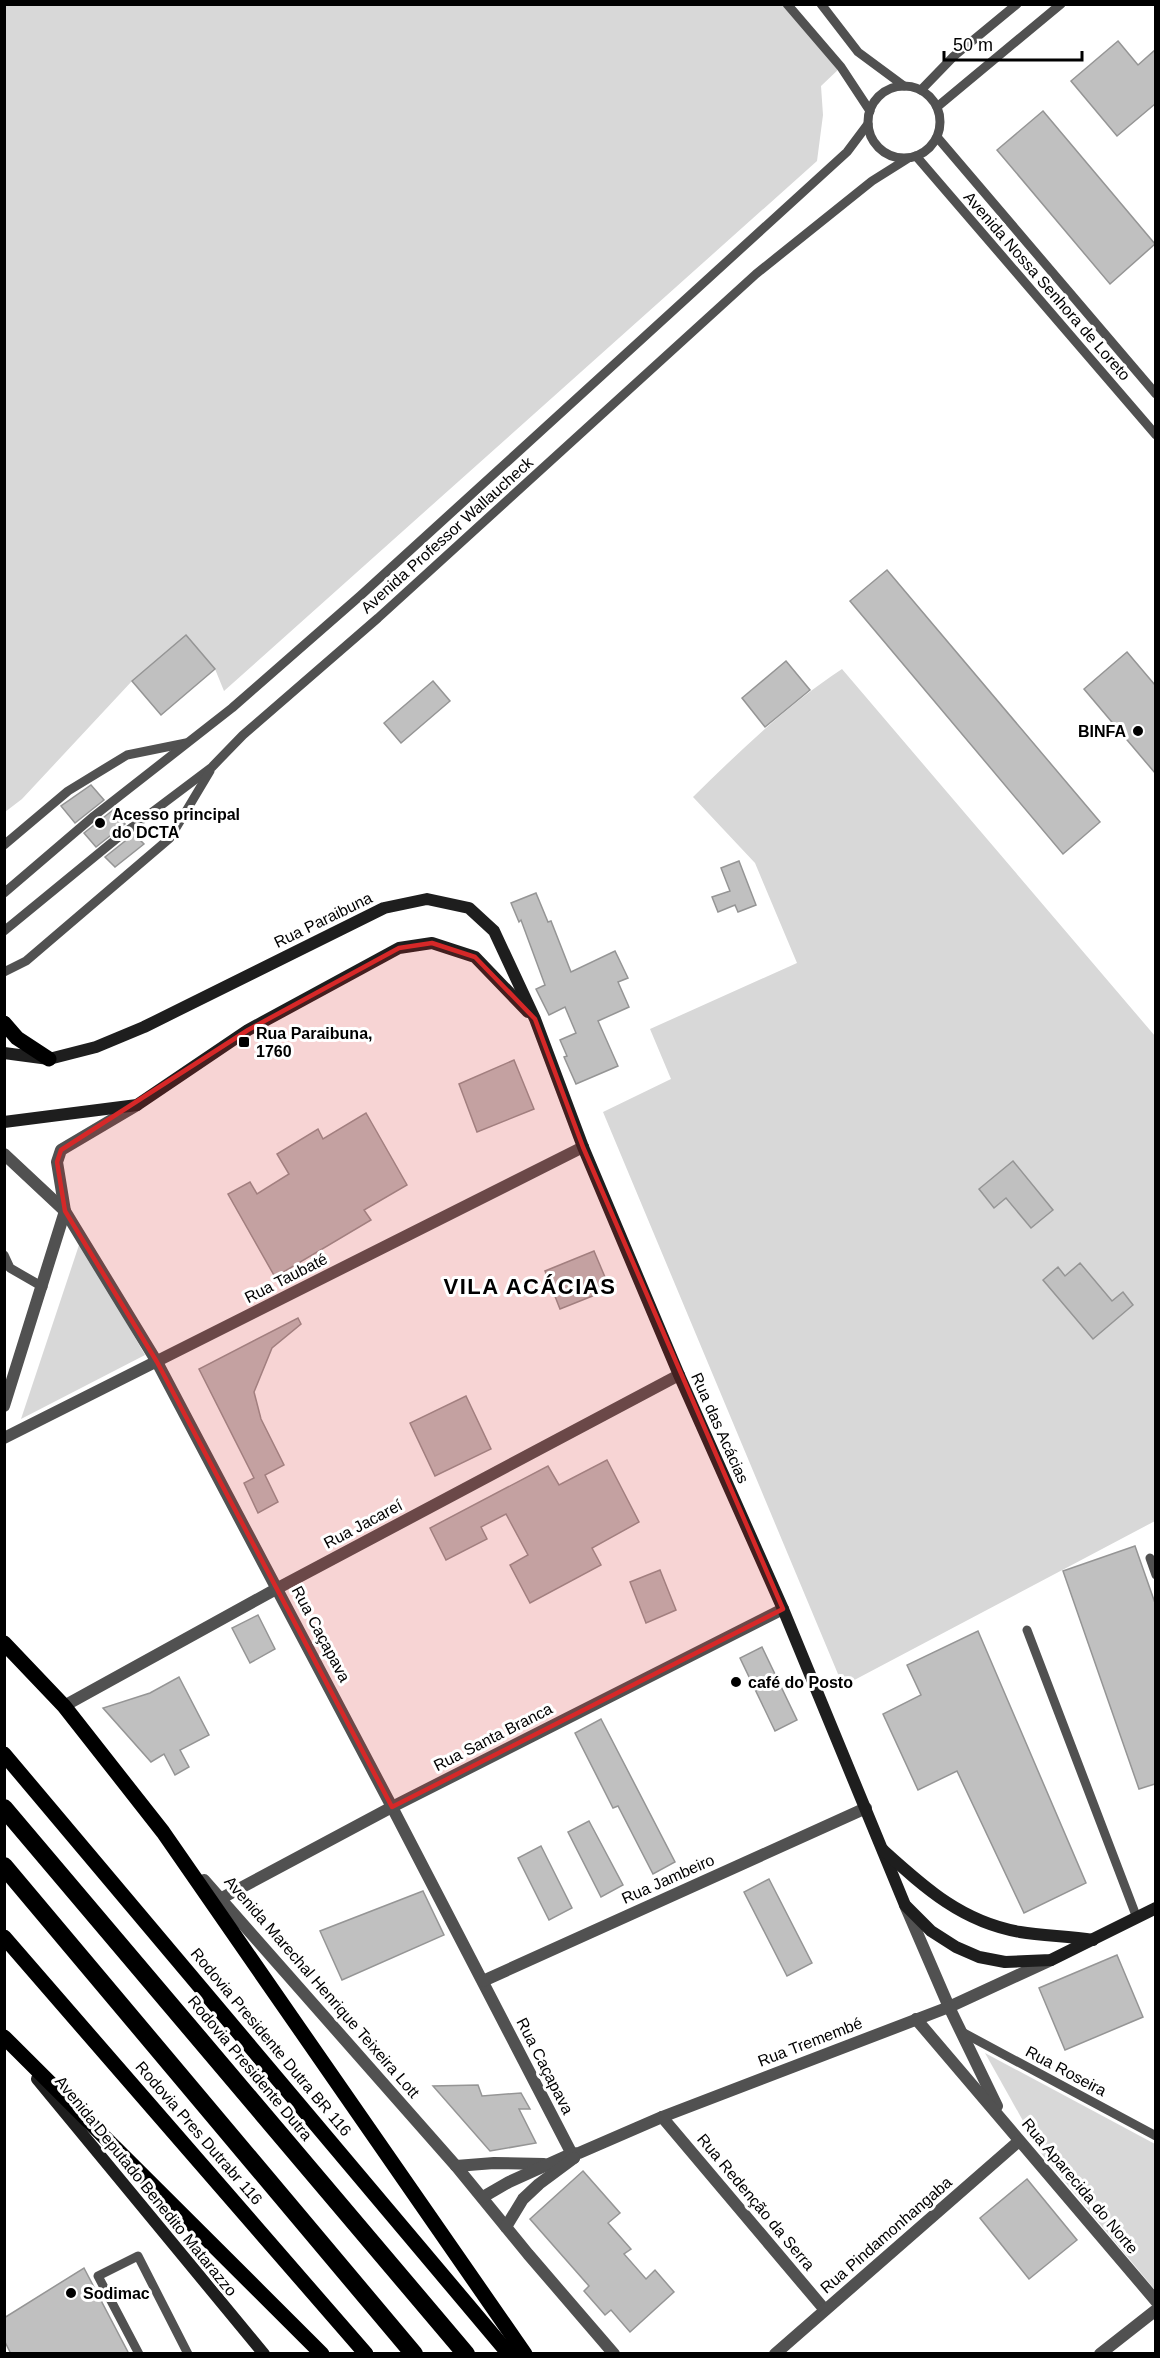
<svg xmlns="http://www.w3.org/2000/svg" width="1160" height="2358" viewBox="0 0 1160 2358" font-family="Arial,sans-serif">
	<rect width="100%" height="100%" fill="#fff"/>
	<g fill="#d8d8d8">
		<path d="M5,5H787L841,67L821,86L823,115L817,161L224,691L215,669L132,681L22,799L5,812Z"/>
		<path d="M842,669L1155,1036V1521L843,1686L603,1112L671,1079L650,1029L797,963L755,863L693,797C741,750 786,706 842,669Z"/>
		<path d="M80,1242L145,1355L21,1419Z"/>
		<path d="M985,2053L1155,2144V2290L1041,2153Z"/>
	</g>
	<g fill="#c0c0c0" stroke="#959595" stroke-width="1.5">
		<path d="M1118,41L1138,65L1155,50V104L1117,136L1071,81Z"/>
		<path d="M1043,111L1155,244L1110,284L997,150Z"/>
		<path d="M887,570L1100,822L1063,854L850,601Z"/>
		<path d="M186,635L215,669L161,715L132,681Z"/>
		<path d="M1127,652L1155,685V773L1084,689Z"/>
		<path d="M786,661L810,690L765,727L742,698Z"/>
		<path d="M433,681L450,701L401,743L384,723Z"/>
		<path d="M91,785L104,800L75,823L61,806Z"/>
		<path d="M113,810L125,824L96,847L84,833Z"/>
		<path d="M134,834L144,844L115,867L105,857Z"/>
		<path d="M739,861L756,905L738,912L735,905L718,912L712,897L730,891L721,868Z"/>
		<path d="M536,893L548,922L551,921L571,972L615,951L628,978L618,982L629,1007L598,1021L618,1066L576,1084L564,1057L567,1056L560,1040L576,1033L565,1007L549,1015L536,989L545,985L521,920L519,922L511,903Z"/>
		<path d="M514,1060L534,1109L477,1132L459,1084Z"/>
		<path d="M366,1113L407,1185L364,1210L371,1220L275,1277L228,1194L250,1182L257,1194L289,1174L277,1154L318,1129L323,1139Z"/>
		<path d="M1013,1161L1053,1210L1031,1228L1006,1198L994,1208L979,1189Z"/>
		<path d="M594,1251L610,1289L560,1309L545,1271Z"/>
		<path d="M1080,1263L1112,1301L1123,1292L1133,1305L1093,1339L1043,1280L1058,1267L1065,1276Z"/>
		<path d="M298,1318L301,1324L272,1348L254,1392L261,1419L284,1465L265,1475L278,1502L258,1513L244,1483L254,1478L199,1369Z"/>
		<path d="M466,1396L491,1449L435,1476L410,1423Z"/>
		<path d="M607,1460L639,1522L592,1548L601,1565L530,1603L510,1565L528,1555L506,1514L481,1527L487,1539L446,1560L430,1528L548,1466L559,1485Z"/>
		<path d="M1135,1546L1155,1603V1784L1139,1789L1063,1571Z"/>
		<path d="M660,1570L676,1610L646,1623L630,1582Z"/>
		<path d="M258,1615L275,1649L250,1663L232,1628Z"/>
		<path d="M978,1631L1086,1883L1024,1913L957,1771L918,1790L883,1714L921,1695L907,1665Z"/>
		<path d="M762,1647L797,1720L775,1731L740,1658Z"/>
		<path d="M179,1677L209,1735L180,1750L189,1767L175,1775L164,1754L151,1762L103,1708L150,1693Z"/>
		<path d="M601,1719L675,1862L653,1874L618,1806L613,1808L575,1733Z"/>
		<path d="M589,1821L623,1885L601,1897L568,1832Z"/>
		<path d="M541,1846L572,1908L549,1920L518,1858Z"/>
		<path d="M769,1879L812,1963L787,1976L744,1892Z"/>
		<path d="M423,1891L444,1935L342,1980L320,1931Z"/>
		<path d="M1117,1955L1143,2017L1065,2050L1039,1988Z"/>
		<path d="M478,2085L482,2096L521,2093L530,2109H519L536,2143L490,2151L433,2086Z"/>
		<path d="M583,2171L620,2213L608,2223L631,2249L624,2254L646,2279L655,2270L674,2292L630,2332L611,2310L605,2315L584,2291L589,2286L530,2219Z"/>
		<path d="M1027,2179L1077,2240L1029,2279L980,2218Z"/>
		<path d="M84,2268L129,2354H11L4,2340V2318Z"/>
	</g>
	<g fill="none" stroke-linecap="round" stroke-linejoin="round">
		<g stroke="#515151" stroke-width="9">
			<path d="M787,4L841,67L870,111"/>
			<path d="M821,4L858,52L904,86"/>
			<circle cx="904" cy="122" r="36"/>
			<path d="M921,90L954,56L1017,4"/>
			<path d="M937,107L1061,4"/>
			<path d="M937,137L1156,394"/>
			<path d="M916,156L1156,435"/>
			<path d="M4,845L68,791L127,755L186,743"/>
			<path d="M4,893L94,816L232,708L360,596L847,152L868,124"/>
			<path d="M4,931L115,840L212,767L243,735L378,618L756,274L872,181L907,159"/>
			<path d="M4,972L26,961L170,838L210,771"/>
			<path d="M4,1255L10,1268L43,1287"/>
			<path d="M1150,1558L1156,1575"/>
			<path d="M1027,1630L1137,1918"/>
			<path d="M962,2032L1156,2136"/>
			<path d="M139,2354L98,2276L138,2256L188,2354"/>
		</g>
		<g stroke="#515151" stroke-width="12">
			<path d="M4,1154L65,1211L157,1362L392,1807L574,2158"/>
			<path d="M4,1406L65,1211L57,1162L61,1150L137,1105"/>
			<path d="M4,1438L583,1147"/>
			<path d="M64,1706L278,1588L679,1375"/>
			<path d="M204,1880L456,2166L528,2254L614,2354"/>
			<path d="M220,1899L392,1807L783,1609"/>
			<path d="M905,1905L949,2007L997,2106"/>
			<path d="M483,1981L866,1808"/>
			<path d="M916,2019L1156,2301"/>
			<path d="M662,2117L825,2310"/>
			<path d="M456,2166L494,2163L544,2164"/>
			<path d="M483,2197L509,2182L571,2154L579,2153L662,2117L949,2007L1051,1960"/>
			<path d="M506,2227L523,2199L539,2184L574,2158"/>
			<path d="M775,2354L1019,2141"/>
			<path d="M1100,2354L1156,2310"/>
		</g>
		<g stroke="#1e1e1e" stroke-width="12">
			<path d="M4,1053L49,1059L96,1047L144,1027L384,908L427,899L469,908L494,931L535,1019L583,1147L679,1375L783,1609L905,1905L931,1931L956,1947L979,1957L1005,1962L1051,1960L1156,1908"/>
			<path d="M4,1122L137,1105L248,1030L399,948L432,943L475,957L528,1012"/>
			<path d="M883,1850C925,1888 962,1922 1020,1932C1044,1936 1069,1936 1093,1940"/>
			<path d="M37,2079L264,2354"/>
		</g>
		<g stroke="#000" stroke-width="15">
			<path d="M4,1023L17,1038L49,1059"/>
			<path d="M4,1643L64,1706L163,1832L525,2354"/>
			<path d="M4,1754L509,2354"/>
			<path d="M4,1937L366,2354"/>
			<path d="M4,2037L322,2354"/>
		</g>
		<g stroke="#000" stroke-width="18">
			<path d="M4,1808L466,2354"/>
			<path d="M4,1866L414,2354"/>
		</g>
	</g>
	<path fill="#d62828" fill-opacity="0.2" stroke="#d62828" stroke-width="4.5" stroke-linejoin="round" d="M432,943L475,957L535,1019L583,1147L783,1609L392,1807L157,1362L65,1211L57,1162L61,1150L248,1030L399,948Z"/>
	<g fill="#000" stroke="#fff" stroke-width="2">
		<circle cx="1138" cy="731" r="6"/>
		<circle cx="100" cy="823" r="6"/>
		<rect x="238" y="1036" width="12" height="12" rx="3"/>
		<circle cx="736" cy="1682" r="6"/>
		<circle cx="71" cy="2293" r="6"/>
	</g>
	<g text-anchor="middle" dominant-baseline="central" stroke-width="6" stroke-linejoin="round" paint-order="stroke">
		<g font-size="16" fill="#000" stroke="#fff">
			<text transform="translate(1047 286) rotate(49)">Avenida Nossa Senhora de Loreto</text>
			<text transform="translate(447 535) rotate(-42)">Avenida Professor Wallaucheck</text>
			<text transform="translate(323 920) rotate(-26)">Rua Paraibuna</text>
			<text transform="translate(286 1278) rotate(-27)">Rua Taubaté</text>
			<text transform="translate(720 1428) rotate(66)">Rua das Acácias</text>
			<text transform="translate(363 1524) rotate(-28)">Rua Jacareí</text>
			<text transform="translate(321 1634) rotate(62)">Rua Caçapava</text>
			<text transform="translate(493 1737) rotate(-27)">Rua Santa Branca</text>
			<text transform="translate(668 1879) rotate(-24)">Rua Jambeiro</text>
			<text transform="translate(322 1987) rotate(49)">Avenida Marechal Henrique Teixeira Lott</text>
			<text transform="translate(271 2042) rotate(50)">Rodovia Presidente Dutra BR 116</text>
			<text transform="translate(810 2042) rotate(-21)">Rua Tremembé</text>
			<text transform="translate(545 2066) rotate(63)">Rua Caçapava</text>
			<text transform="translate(250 2068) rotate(50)">Rodovia Presidente Dutra</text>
			<text transform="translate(1066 2071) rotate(28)">Rua Roseira</text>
			<text transform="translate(199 2133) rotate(49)">Rodovia Pres Dutrabr 116</text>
			<text transform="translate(146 2186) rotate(51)">Avenida Deputado Benedito Matarazzo</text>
			<text transform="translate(1080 2186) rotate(50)">Rua Aparecida do Norte</text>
			<text transform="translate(756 2202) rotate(50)">Rua Redenção da Serra</text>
			<text transform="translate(886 2235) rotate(-41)">Rua Pindamonhangaba</text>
		</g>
		<g font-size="16" font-weight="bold" fill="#000" stroke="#fff" text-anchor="start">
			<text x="1126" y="731" text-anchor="end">BINFA</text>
			<text x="112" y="814">Acesso principal<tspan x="112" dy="18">do DCTA</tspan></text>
			<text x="256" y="1033">Rua Paraibuna,<tspan x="256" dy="18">1760</tspan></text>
			<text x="748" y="1682">café do Posto</text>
			<text x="83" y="2293">Sodimac</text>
		</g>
		<g font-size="22" font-weight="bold" letter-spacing="1.5" fill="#000" stroke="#fff">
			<text x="530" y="1286">VILA ACÁCIAS</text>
		</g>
	</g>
	<rect width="1160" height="2358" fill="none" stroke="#000000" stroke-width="12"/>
	<path d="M944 51v9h138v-9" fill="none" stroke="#000000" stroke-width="3"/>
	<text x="953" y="51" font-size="18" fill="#000000" stroke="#ffffff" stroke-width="4.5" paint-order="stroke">50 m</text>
</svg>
